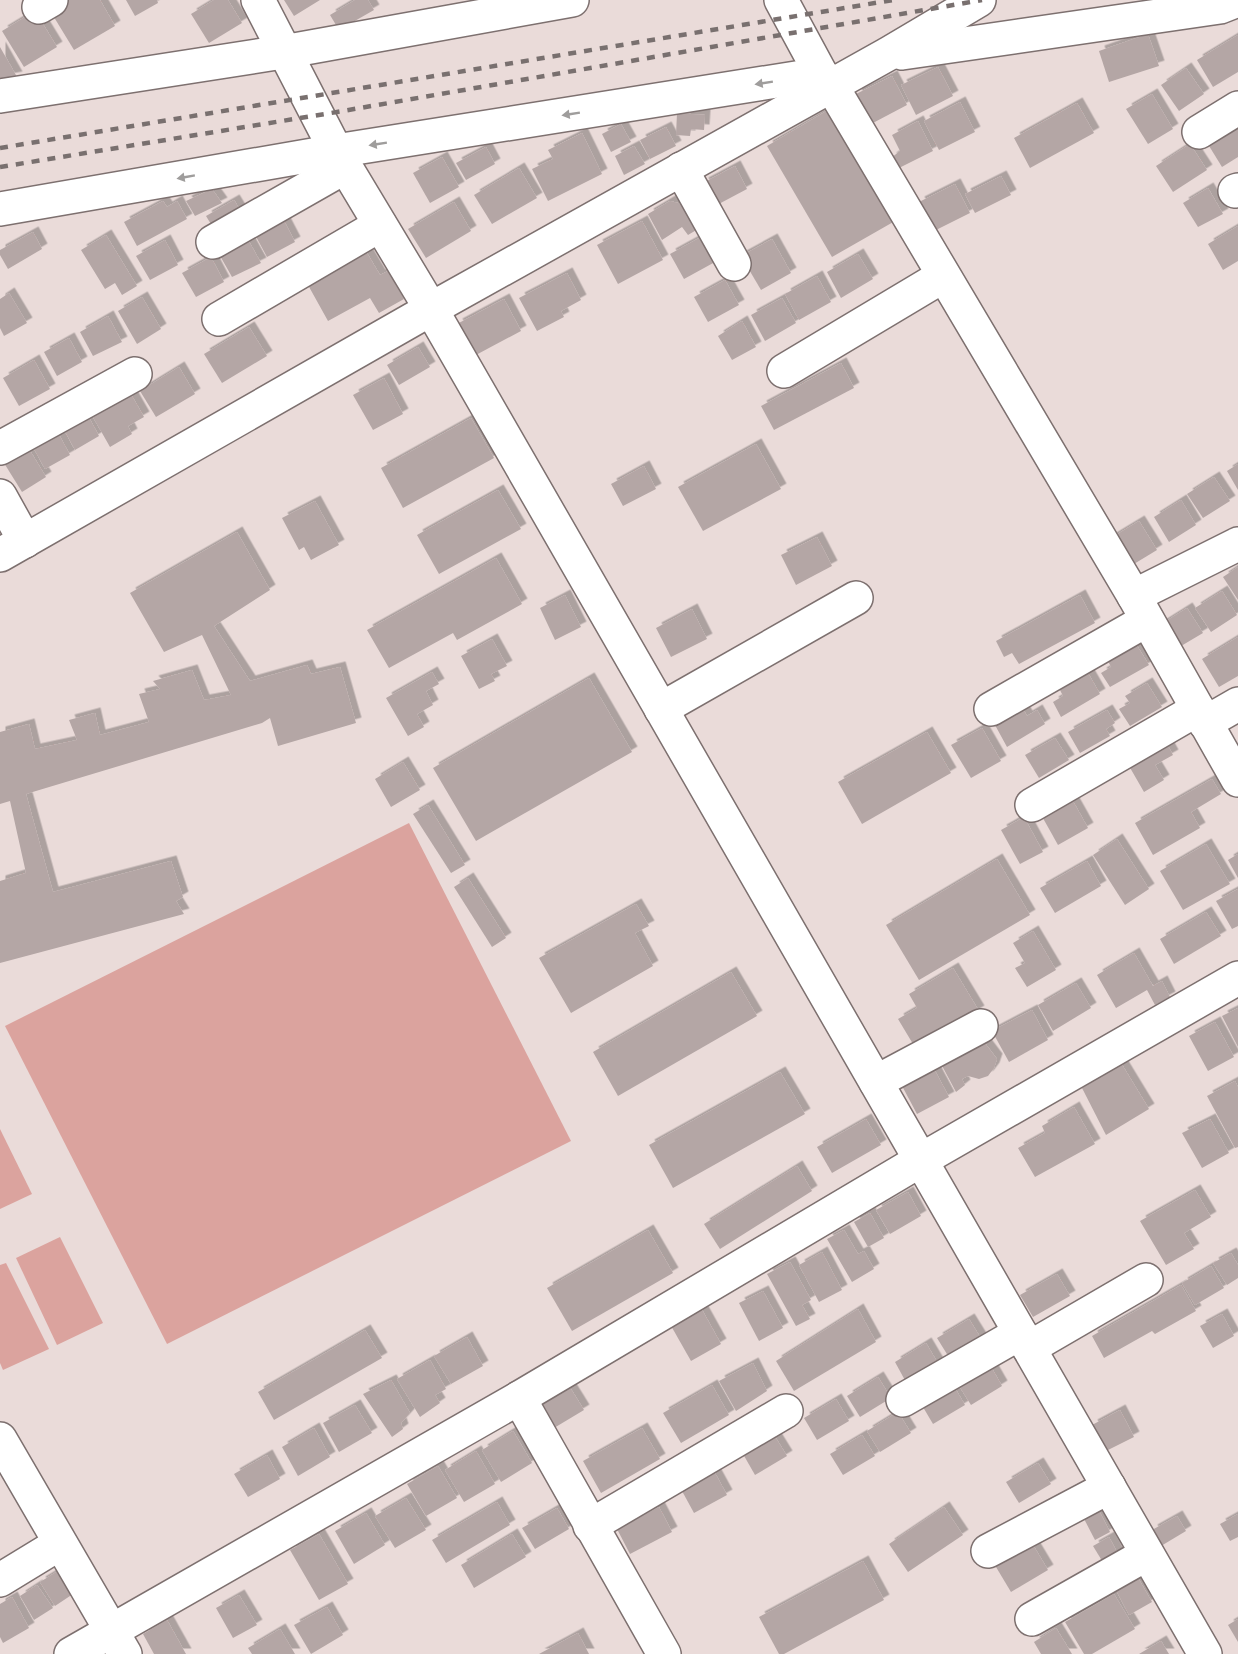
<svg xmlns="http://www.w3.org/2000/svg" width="1238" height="1654" viewBox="0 0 1238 1654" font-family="'PT Sans Narrow',sans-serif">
	<defs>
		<filter id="shadow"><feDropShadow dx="5.5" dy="-5.5" stdDeviation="0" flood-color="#0004"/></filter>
	</defs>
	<rect width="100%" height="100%" fill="#eadbd9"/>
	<g fill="#dba39e">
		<path d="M409,823L571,1141L167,1344L5,1026Z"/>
		<path d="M0,1129L32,1194L0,1209Z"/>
		<path d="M60,1237L103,1323L57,1345L16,1258Z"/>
		<path d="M6,1263L49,1349L3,1370L0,1363V1265Z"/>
	</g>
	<g fill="#b4a6a5" filter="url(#shadow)">
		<path d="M64,0H100L115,26L74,50L49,9Z"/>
		<path d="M126,0H157L158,3L135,16Z"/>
		<path d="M214,0H228L242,23L209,43L191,14Z"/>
		<path d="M284,0H320L294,16Z"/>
		<path d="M355,0H368L374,10L339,30L330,15Z"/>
		<path d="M35,11L57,47L24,67L2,31Z"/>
		<path d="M1148,34L1159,66L1109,82L1099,51Z"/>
		<path d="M1238,35V72L1213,87L1197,60Z"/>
		<path d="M0,47L17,77L0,80Z"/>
		<path d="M938,67L953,96L916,115L901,85Z"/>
		<path d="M1186,68L1204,94L1179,111L1161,85Z"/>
		<path d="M892,76L907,105L871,124L856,94Z"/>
		<path d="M1152,94L1173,129L1148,144L1126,109Z"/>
		<path d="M960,102L975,132L939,150L924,121Z"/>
		<path d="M1077,103L1094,133L1030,168L1014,138Z"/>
		<path d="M830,109L895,221L832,257L767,146Z"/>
		<path d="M677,113L705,115L704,130L691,129L690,136L676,135Z"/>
		<path d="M918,121L933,151L897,169L891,158L900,151L892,135Z"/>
		<path d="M1238,121V157L1222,167L1206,141Z"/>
		<path d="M621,124L631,142L611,152L602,134Z"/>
		<path d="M666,127L676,146L650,159L640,140Z"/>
		<path d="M582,133L602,174L548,201L532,169L553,159L548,150Z"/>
		<path d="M1190,144L1207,170L1173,192L1156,166Z"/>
		<path d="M634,146L645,164L624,175L615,156Z"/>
		<path d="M486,147L495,164L466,180L456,163Z"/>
		<path d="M442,157L459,187L430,203L413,173Z"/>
		<path d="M735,166L747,189L715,206L703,183Z"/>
		<path d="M519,168L537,198L492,224L474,195Z"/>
		<path d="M1001,176L1011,195L975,213L965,194Z"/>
		<path d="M955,184L970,213L934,231L919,202Z"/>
		<path d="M1208,188L1223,214L1198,227L1183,203Z"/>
		<path d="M212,189L222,203L195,216L186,201Z"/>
		<path d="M234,200L245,218L217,234L206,216Z"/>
		<path d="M163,201L167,207L177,201L187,219L137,246L124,222Z"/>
		<path d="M670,201L686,205L698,229L688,235L682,227L662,240L648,214Z"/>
		<path d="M454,202L471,231L426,258L408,229Z"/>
		<path d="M282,217L295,242L267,257L254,233Z"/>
		<path d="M642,221L663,260L618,284L597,245Z"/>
		<path d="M1238,226V261L1223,270L1208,244Z"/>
		<path d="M33,232L42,249L8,269L0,255V250Z"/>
		<path d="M106,235L137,286L122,295L115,283L105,289L81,250Z"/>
		<path d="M701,237L715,262L684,279L670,254Z"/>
		<path d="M247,238L261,263L232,277L219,254Z"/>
		<path d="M772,239L791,273L761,290L741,256Z"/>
		<path d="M165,240L178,265L150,280L136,256Z"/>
		<path d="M367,253L380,275L388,271L404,299L379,313L370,298L328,321L308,285Z"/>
		<path d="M858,254L873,279L841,298L827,272Z"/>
		<path d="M211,257L224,282L196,297L182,273Z"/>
		<path d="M567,273L581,300L561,311L564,317L537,331L519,298Z"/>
		<path d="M817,276L831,302L799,320L785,294Z"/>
		<path d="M725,280L739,305L708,322L694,297Z"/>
		<path d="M9,293L27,323L4,336L0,328V299Z"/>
		<path d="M142,297L161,329L137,344L118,311Z"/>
		<path d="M782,298L796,323L765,341L751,315Z"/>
		<path d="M504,299L521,331L474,356L457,324Z"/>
		<path d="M108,316L122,342L93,356L80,332Z"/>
		<path d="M742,321L756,347L732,360L718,336Z"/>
		<path d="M249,327L267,356L222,383L204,354Z"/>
		<path d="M69,338L82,362L57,376L44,352Z"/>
		<path d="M418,347L430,367L399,385L387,365Z"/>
		<path d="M34,360L50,389L19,406L3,378Z"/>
		<path d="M841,363L854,388L774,430L761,406Z"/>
		<path d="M179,367L195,394L156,417L140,391Z"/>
		<path d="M384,378L403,414L373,430L353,395Z"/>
		<path d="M128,389L144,417L128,426L132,434L110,447L89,410Z"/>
		<path d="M86,412L99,436L75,450L62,426Z"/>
		<path d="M471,418L494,458L403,508L381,468Z"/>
		<path d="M57,431L70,455L45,469L32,445Z"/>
		<path d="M756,444L781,489L703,531L678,487Z"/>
		<path d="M29,449L46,477L22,492L4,463Z"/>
		<path d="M1238,464V490L1227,471Z"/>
		<path d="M644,466L656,489L623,506L611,484Z"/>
		<path d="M1214,477L1230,501L1203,518L1187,494Z"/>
		<path d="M498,490L521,529L439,574L417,535Z"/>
		<path d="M1181,500L1196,525L1169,542L1154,517Z"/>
		<path d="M315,501L339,545L311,560L304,547L299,550L282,518Z"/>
		<path d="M1139,521L1157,550L1129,567L1111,538Z"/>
		<path d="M237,532L270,590L214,626L250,681L307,665L311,674L340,667L356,723L278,746L270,718L262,723L26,794L53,892L171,861L183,897L176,901L184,914L0,963V881L26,873L10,801L0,804V732L29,724L35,749L77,740L69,720L95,713L100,735L149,722L139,694L160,689L153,681L192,670L204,700L231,695L202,635L164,652L130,593Z"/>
		<path d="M817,537L832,566L796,585L781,555Z"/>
		<path d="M496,558L522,604L457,640L453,633L389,668L367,630Z"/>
		<path d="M1238,567V600L1223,577Z"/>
		<path d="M1222,591L1237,615L1211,632L1195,608Z"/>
		<path d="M565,595L581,627L555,640L540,608Z"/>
		<path d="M1080,595L1095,623L1019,664L1012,653L1004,657L996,641Z"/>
		<path d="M1187,608L1203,633L1176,649L1160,625Z"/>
		<path d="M692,609L707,639L671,657L656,628Z"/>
		<path d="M1238,637V676L1219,687L1202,659Z"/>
		<path d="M492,639L507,666L491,674L495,681L479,689L461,656Z"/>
		<path d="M1136,644L1149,665L1110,687L1101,673L1111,667L1108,661Z"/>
		<path d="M432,672L439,684L426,691L433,705L417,714L424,727L408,736L386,698Z"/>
		<path d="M1088,673L1100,694L1061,717L1053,702L1063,696L1060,690Z"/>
		<path d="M589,678L632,752L476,841L433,768Z"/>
		<path d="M1147,683L1162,707L1130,726L1119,709L1130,703L1125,696Z"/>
		<path d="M1023,709L1027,716L1037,710L1045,724L1007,747L995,725Z"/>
		<path d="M1107,710L1115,723L1106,729L1110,736L1080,753L1068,732Z"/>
		<path d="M982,728L1001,761L971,778L951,745Z"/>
		<path d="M927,732L951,773L862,824L838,782Z"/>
		<path d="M1163,737L1173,755L1155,765L1164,780L1144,792L1125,759Z"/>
		<path d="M1055,738L1069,760L1039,778L1025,755Z"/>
		<path d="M403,762L420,790L391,807L375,779Z"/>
		<path d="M1212,779L1221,794L1191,812L1200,828L1153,855L1135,823Z"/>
		<path d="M1069,794L1088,828L1058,845L1039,811Z"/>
		<path d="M428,805L465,865L451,873L413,814Z"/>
		<path d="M1024,817L1043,852L1020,864L1001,830Z"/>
		<path d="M1117,839L1149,889L1125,905L1093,855Z"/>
		<path d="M1206,844L1230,884L1183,910L1160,871Z"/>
		<path d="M1238,854V878L1228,860Z"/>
		<path d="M997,859L1030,915L919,980L886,925Z"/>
		<path d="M1087,861L1101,886L1055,913L1040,888Z"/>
		<path d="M468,878L506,938L492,947L454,887Z"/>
		<path d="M1238,889V926L1232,929L1216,901Z"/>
		<path d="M636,904L649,926L635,933L653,966L571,1013L539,958Z"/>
		<path d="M1206,912L1221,936L1174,964L1160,939Z"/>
		<path d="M1033,931L1056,970L1027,987L1015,968L1025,963L1013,943Z"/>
		<path d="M1134,953L1153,986L1162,981L1170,997L1155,1005L1147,990L1116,1008L1097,975Z"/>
		<path d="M953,968L979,1011L916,1049L898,1019L917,1008L909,994Z"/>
		<path d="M731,972L757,1016L618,1096L593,1052Z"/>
		<path d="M1076,983L1091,1008L1053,1031L1038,1005Z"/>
		<path d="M1238,1008V1047L1222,1016Z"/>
		<path d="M1032,1010L1048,1040L1009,1062L992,1031Z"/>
		<path d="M1215,1022L1234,1057L1208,1071L1189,1036Z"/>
		<path d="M981,1038L997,1059L994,1068L988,1076L979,1079L968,1076L962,1079L965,1085L956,1092L940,1062Z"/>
		<path d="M1121,1063L1149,1109L1106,1135L1082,1088Z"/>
		<path d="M933,1067L949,1097L917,1114L901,1084Z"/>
		<path d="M780,1072L805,1114L673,1188L649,1145Z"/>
		<path d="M1235,1081L1238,1087V1147L1235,1148L1207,1096Z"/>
		<path d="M1074,1107L1095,1144L1035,1177L1018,1148L1045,1133L1042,1126Z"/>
		<path d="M866,1119L881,1145L832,1173L817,1147Z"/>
		<path d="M1210,1119L1229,1153L1202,1168L1182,1133Z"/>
		<path d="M797,1166L812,1191L720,1249L704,1224Z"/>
		<path d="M1195,1190L1211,1217L1184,1233L1194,1249L1166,1265L1140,1221Z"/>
		<path d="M908,1192L921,1216L890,1234L876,1210Z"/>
		<path d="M870,1213L884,1238L868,1247L854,1222Z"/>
		<path d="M648,1230L673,1273L572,1331L547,1288Z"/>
		<path d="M844,1230L858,1254L864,1251L874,1269L852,1282L827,1239Z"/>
		<path d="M822,1252L842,1290L819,1302L799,1265Z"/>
		<path d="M1231,1253L1238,1265V1278L1227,1285L1213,1263Z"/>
		<path d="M790,1262L811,1300L802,1305L810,1319L796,1326L767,1274Z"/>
		<path d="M1211,1266L1224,1288L1195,1305L1182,1283Z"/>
		<path d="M1057,1274L1070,1296L1033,1317L1020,1295Z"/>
		<path d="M1181,1285L1196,1311L1155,1334L1152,1331L1104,1358L1092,1336Z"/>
		<path d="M763,1291L783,1328L759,1341L739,1303Z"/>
		<path d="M701,1308L721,1344L691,1361L670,1324Z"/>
		<path d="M858,1309L876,1342L794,1391L776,1361Z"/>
		<path d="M1222,1314L1234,1336L1213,1348L1200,1326Z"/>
		<path d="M969,1319L982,1340L950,1359L937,1338Z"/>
		<path d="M365,1330L382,1358L274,1420L258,1392Z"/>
		<path d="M467,1337L483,1366L451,1384L434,1356Z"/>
		<path d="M926,1343L939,1365L907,1384L895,1362Z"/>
		<path d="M430,1360L446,1389L435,1395L440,1403L420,1417L397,1379Z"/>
		<path d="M753,1363L767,1391L736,1411L719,1381Z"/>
		<path d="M990,1365L1002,1386L971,1405L958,1384Z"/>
		<path d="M878,1377L891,1398L860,1417L847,1396Z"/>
		<path d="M391,1380L410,1413L401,1423L403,1429L392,1437L363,1394Z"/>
		<path d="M566,1381L584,1410L554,1428L536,1399Z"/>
		<path d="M952,1383L965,1405L933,1424L920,1402Z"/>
		<path d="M712,1385L729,1415L681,1443L663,1413Z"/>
		<path d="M836,1399L849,1421L817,1440L804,1418Z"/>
		<path d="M355,1405L372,1433L339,1452L323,1423Z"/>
		<path d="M1120,1410L1134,1437L1106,1451L1092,1425Z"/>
		<path d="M898,1412L911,1433L880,1452L867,1431Z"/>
		<path d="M314,1428L330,1457L298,1476L282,1447Z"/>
		<path d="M642,1428L660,1459L601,1493L583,1461Z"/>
		<path d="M513,1431L532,1463L501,1482L482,1450Z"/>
		<path d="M774,1435L787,1456L755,1475L743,1454Z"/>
		<path d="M862,1435L875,1456L843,1475L830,1454Z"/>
		<path d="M476,1451L495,1484L464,1502L445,1470Z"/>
		<path d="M267,1455L280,1479L248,1497L234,1474Z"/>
		<path d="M1038,1463L1051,1484L1019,1503L1006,1482Z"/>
		<path d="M438,1466L457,1498L426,1516L407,1484Z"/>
		<path d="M715,1473L727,1495L694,1513L682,1491Z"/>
		<path d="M406,1498L426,1530L395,1548L375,1516Z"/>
		<path d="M497,1502L510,1525L446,1563L432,1540Z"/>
		<path d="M659,1507L672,1532L630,1554L617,1529Z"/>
		<path d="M944,1507L963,1535L908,1572L889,1544Z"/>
		<path d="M1097,1507L1110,1532L1095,1540L1082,1515Z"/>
		<path d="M557,1508L569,1529L535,1549L522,1528Z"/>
		<path d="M366,1513L385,1545L354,1564L335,1531Z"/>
		<path d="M1238,1514V1537L1230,1541L1220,1524Z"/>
		<path d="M1177,1516L1186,1531L1161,1546L1152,1530Z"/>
		<path d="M319,1534L348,1584L319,1600L290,1550Z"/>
		<path d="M512,1534L526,1557L474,1588L461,1565Z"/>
		<path d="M1109,1537L1119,1556L1104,1564L1093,1546Z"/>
		<path d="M1033,1545L1048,1570L1011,1592L996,1567Z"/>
		<path d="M863,1561L884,1600L784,1654H779L759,1617Z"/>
		<path d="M58,1571L73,1594L55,1606L40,1582Z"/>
		<path d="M1138,1578L1152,1602L1129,1615L1116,1590Z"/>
		<path d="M37,1585L53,1608L34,1620L20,1596Z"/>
		<path d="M1114,1594L1135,1629L1092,1654H1084L1065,1622Z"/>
		<path d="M239,1595L257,1625L233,1638L216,1608Z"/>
		<path d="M12,1597L29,1628L3,1643L0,1637V1604Z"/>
		<path d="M327,1607L343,1635L311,1654L294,1625Z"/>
		<path d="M1238,1619V1642L1228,1625Z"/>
		<path d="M167,1620L186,1654H154L143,1634Z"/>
		<path d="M1056,1628L1072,1654H1041L1034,1642Z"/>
		<path d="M280,1629L295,1654H252L248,1648Z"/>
		<path d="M578,1633L589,1654H539Z"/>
		<path d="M1161,1641L1169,1654H1139Z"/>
	</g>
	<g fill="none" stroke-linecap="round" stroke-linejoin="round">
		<g stroke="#7d706f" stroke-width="36">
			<g id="minor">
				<path d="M258,0L336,151L431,309L1205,1654"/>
				<path d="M781,0L821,74L831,85L1134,596L1238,780"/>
				<path d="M39,7L51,0"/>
				<path d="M902,53L1220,7L1238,0"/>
				<path d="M0,96L283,52L572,0"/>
				<path d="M1199,132L1238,108"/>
				<path d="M681,169L734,264"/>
				<path d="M1235,191L1238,190"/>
				<path d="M0,209L336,151L821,74"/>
				<path d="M213,242L345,167"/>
				<path d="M219,319L380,225"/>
				<path d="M784,371L943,276"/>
				<path d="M0,448L135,374"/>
				<path d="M0,496L25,541"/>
				<path d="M0,555L431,309L888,54L979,0"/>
				<path d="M1134,596L1238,544"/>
				<path d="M661,709L856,598"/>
				<path d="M991,709L1147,620"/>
				<path d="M1205,723L1238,704"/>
				<path d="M1032,805L1198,709"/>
				<path d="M876,1082L981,1026"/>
				<path d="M1029,1348L1146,1280"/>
				<path d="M519,1398L664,1654"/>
				<path d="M903,1400L1020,1333"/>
				<path d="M0,1439L125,1654"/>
				<path d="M590,1526L786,1411"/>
				<path d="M988,1551L1109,1487"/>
				<path d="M0,1580L59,1544"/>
				<path d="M1032,1619L1147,1554"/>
				<path d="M71,1654L519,1398L921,1160L1238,978"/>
			</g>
		</g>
		<use href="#minor" stroke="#fff" stroke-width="33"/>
		<g stroke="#79706f" stroke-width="4.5" stroke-dasharray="8 8" stroke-linecap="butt">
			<path d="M0,148L893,0"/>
			<path d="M0,167L337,112L982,0"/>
		</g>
	</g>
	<defs><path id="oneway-solid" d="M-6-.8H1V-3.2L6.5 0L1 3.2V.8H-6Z" transform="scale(1.5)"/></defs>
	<g fill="#9f9d9c">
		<use href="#oneway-solid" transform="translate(764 83) rotate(171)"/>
		<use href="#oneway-solid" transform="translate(571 114) rotate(171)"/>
		<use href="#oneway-solid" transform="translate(378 144) rotate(171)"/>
		<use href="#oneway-solid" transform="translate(186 177) rotate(170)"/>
	</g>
</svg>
